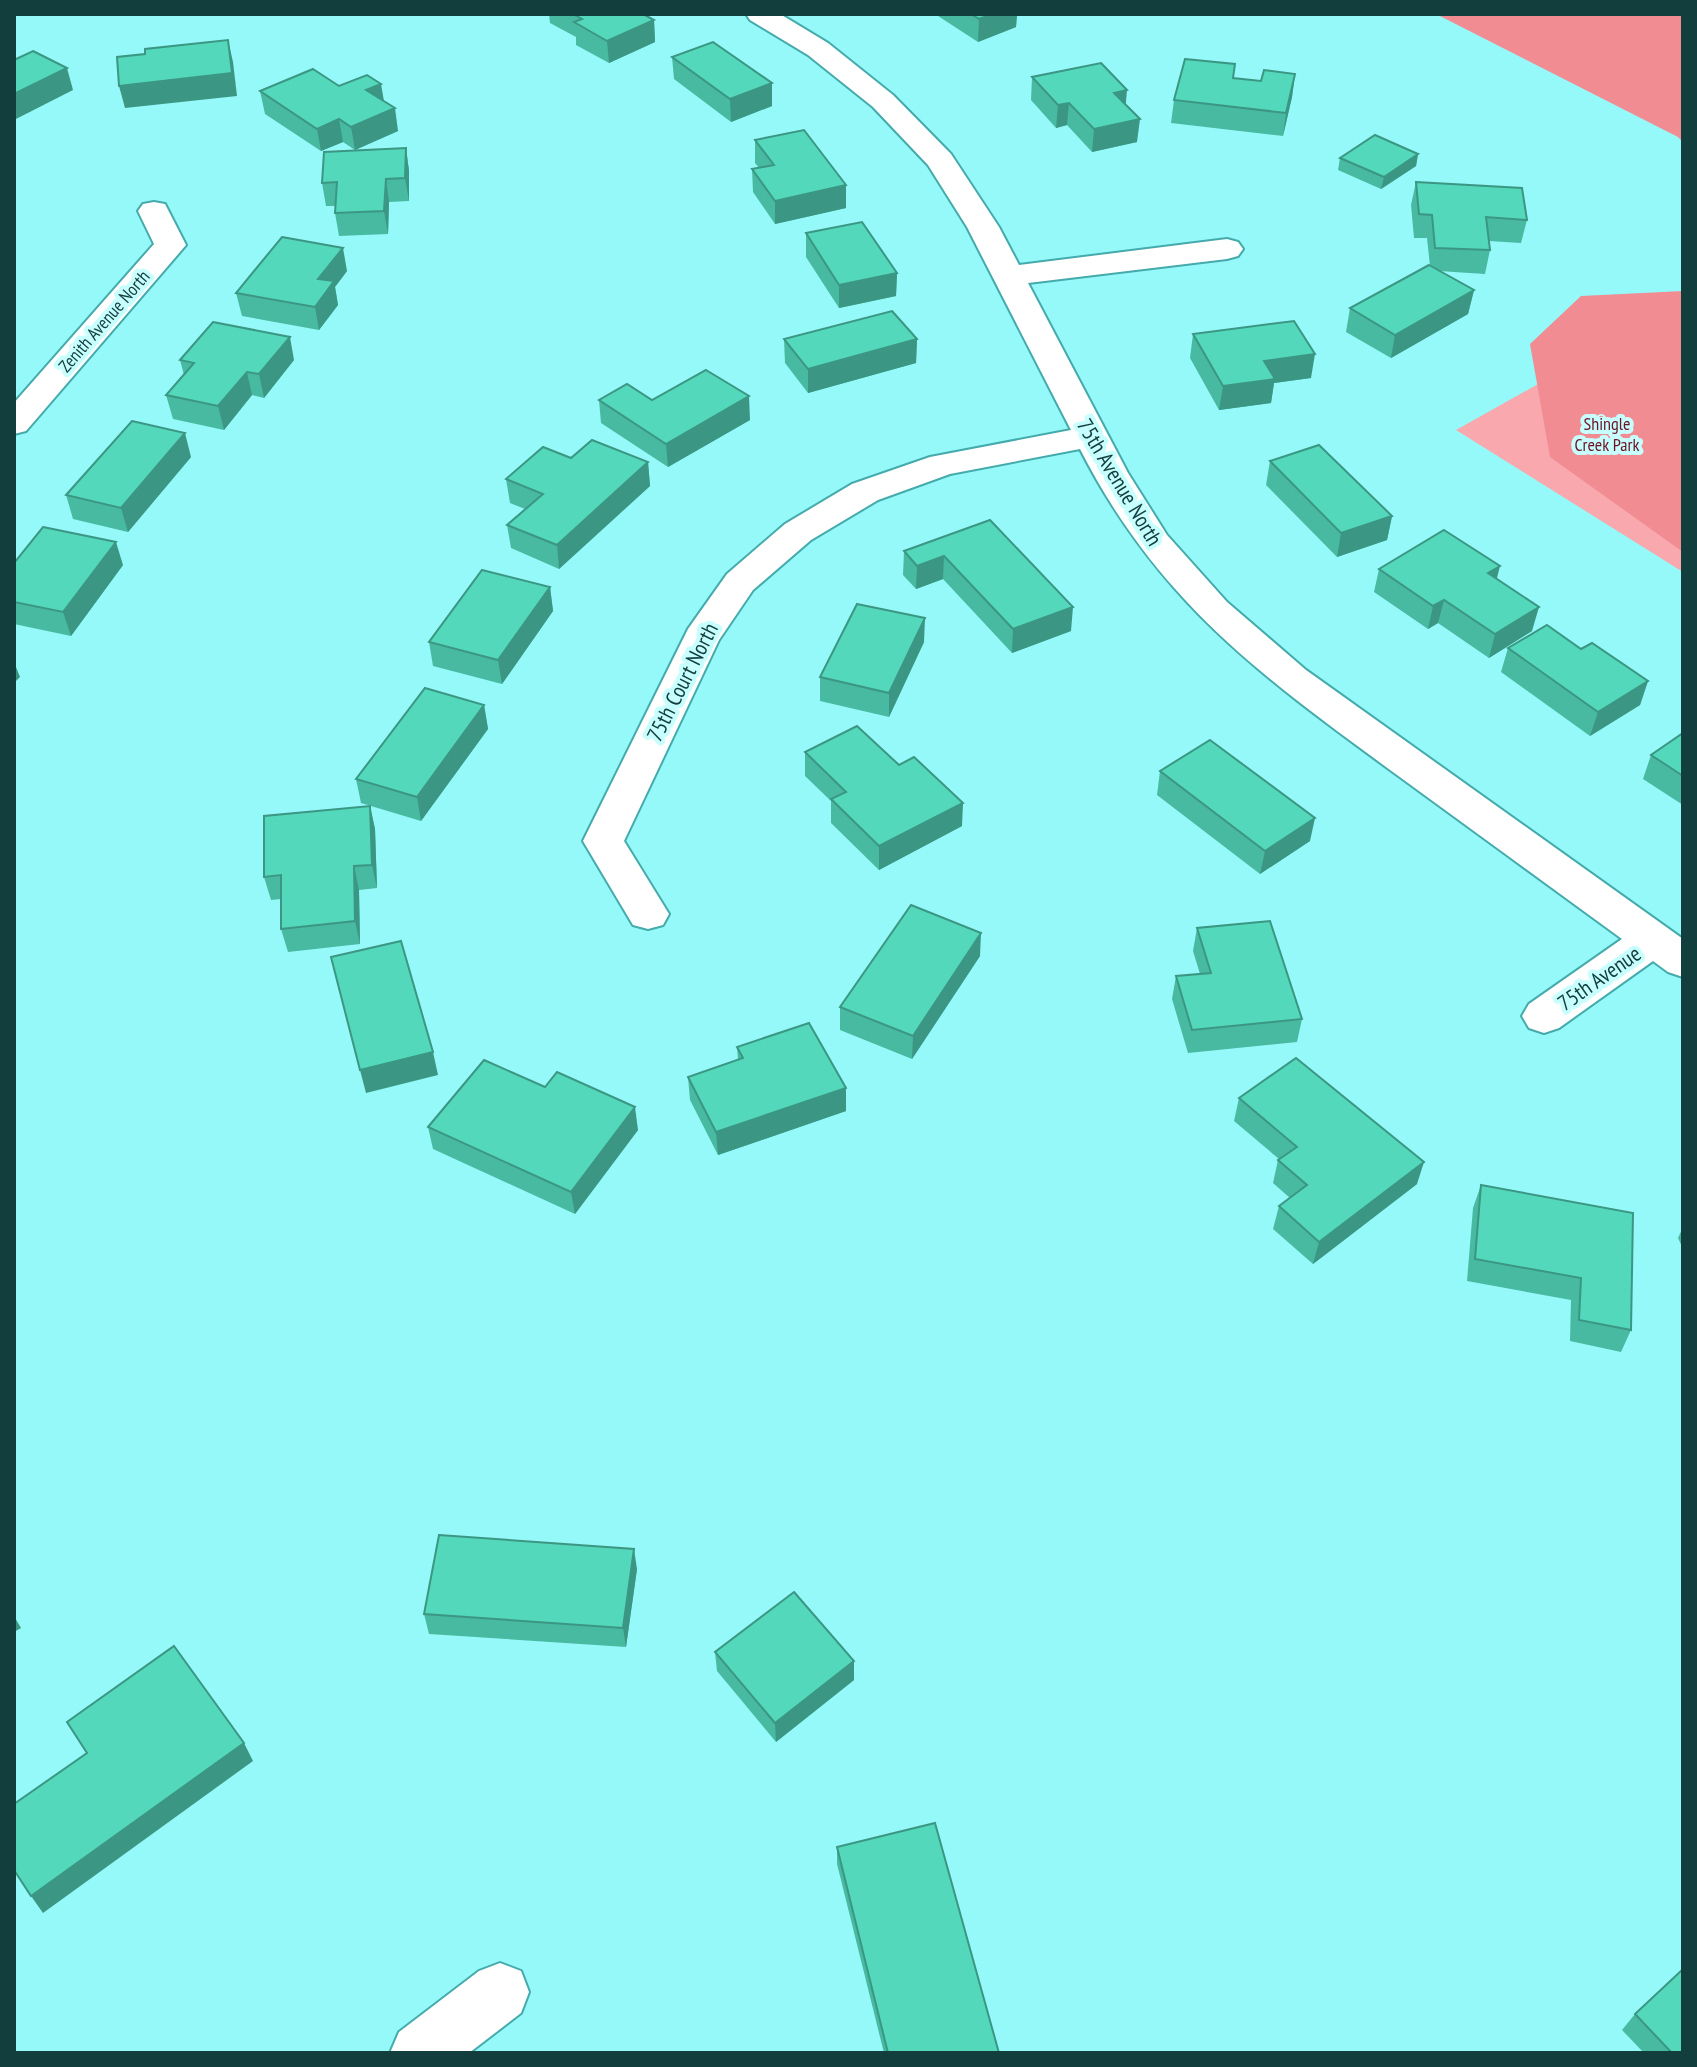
<svg xmlns="http://www.w3.org/2000/svg" width="1697" height="2067" viewBox="0 0 1697 2067" font-family="'PT Sans Narrow',sans-serif">
	<rect width="100%" height="100%" fill="#96f9f9"/>
	<path fill="#f9a8ad" d="M1683,303V572L1456,430Z"/>
	<g fill="#f18c93">
		<path d="M1436,14H1683V142L1678,137Z"/>
		<path d="M1683,291V552L1550,457L1530,344L1581,296Z"/>
	</g>
	<g fill="none" stroke-linecap="round" stroke-linejoin="round">
		<g stroke="#45aaab" stroke-width="4">
			<g id="minor">
				<path d="M746,14H780L828,43L893,95L951,154L999,227L1019,265L1227,239L1238,242L1243,249L1238,256L1227,259L1028,283L1128,473L1167,535L1227,602L1306,670L1683,939V977L1668,972L1653,961L1559,1028L1544,1033L1529,1028L1522,1016L1529,1004L1622,939C1547,884 1472,830 1397,775C1263,677 1158,602 1080,449L950,474L878,500L811,540L753,590L719,640L624,841L669,914L663,925L648,929L633,925L583,841L688,629L727,574L785,524L852,484L930,457L1071,430L967,227L928,165L873,107L808,55L750,20Z"/>
				<path d="M154,202L165,204L186,245L26,431L14,434V403L154,244L138,211L143,204Z"/>
				<path d="M500,1963L521,1971L529,1992L521,2013L469,2053H390L399,2032L479,1971Z"/>
			</g>
		</g>
		<use href="#minor" fill="#fff" fill-rule="evenodd"/>
	</g>
	<g fill="#48baa1">
		<path d="M549,14H643L654,20L655,42L609,63L576,45V37L550,23Z"/>
		<path d="M935,14H1017L1016,27L978,42Z"/>
		<path d="M672,57L772,83V106L731,122L674,79Z"/>
		<path d="M1295,74L1292,97L1283,136L1171,123L1174,100L1234,78L1261,81Z"/>
		<path d="M1032,77L1125,104L1137,142L1092,152L1067,125L1056,128L1031,100Z"/>
		<path d="M339,86L384,101L398,131L355,150L343,142L321,151L265,114L260,91Z"/>
		<path d="M755,140L846,185V208L775,224L753,192L752,169L759,168L755,163Z"/>
		<path d="M406,148L409,171V201L389,202L388,234L339,236L335,213V206H326L322,183Z"/>
		<path d="M1418,154L1416,166L1381,189L1338,170L1340,158Z"/>
		<path d="M1416,182L1527,220L1521,243L1489,241L1490,250L1485,274L1439,271L1474,290L1468,314L1391,358L1346,332L1350,308L1430,266L1427,238H1414L1411,205Z"/>
		<path d="M806,233L897,273L896,296L839,308L806,257Z"/>
		<path d="M347,271L335,287L338,305L319,330L242,316L236,293Z"/>
		<path d="M1193,334L1311,378L1274,383L1271,403L1219,410L1190,358Z"/>
		<path d="M784,339H917L916,363L808,393L785,363Z"/>
		<path d="M180,360H294L264,398L252,395L224,430L173,419L166,395L184,375Z"/>
		<path d="M599,400H652L750,420L668,467L601,423Z"/>
		<path d="M191,457L128,532L73,519L66,495Z"/>
		<path d="M571,458L648,462L650,486L559,569L511,548L507,525L525,509L510,503L506,479Z"/>
		<path d="M1270,461L1392,516L1387,540L1337,557L1266,485Z"/>
		<path d="M990,520L1071,631L1012,653L943,579L916,589L903,575L904,551Z"/>
		<path d="M14,563L123,565L71,636L14,624Z"/>
		<path d="M1379,569L1496,579L1532,631L1489,658L1438,623L1428,629L1374,592Z"/>
		<path d="M550,587L553,611L502,684L433,666L429,642Z"/>
		<path d="M924,642L889,717L820,701V677Z"/>
		<path d="M1508,648L1581,649L1648,681L1640,705L1590,736L1501,672Z"/>
		<path d="M484,705L488,729L421,821L361,803L356,779Z"/>
		<path d="M1683,733V805L1643,779L1651,755Z"/>
		<path d="M805,752L962,826L879,870L831,823V801L805,776Z"/>
		<path d="M1160,771L1310,841L1260,874L1157,795Z"/>
		<path d="M370,806L375,829L377,888L359,890L360,944L288,952L281,929V899L271,900L264,877Z"/>
		<path d="M1197,928L1302,1019L1297,1042L1188,1053L1172,999L1176,976L1200,974L1193,951Z"/>
		<path d="M980,956L912,1059L840,1030V1007Z"/>
		<path d="M737,1047L846,1088V1111L718,1155L690,1100L688,1077L738,1060Z"/>
		<path d="M1239,1098L1417,1184L1313,1264L1273,1229L1279,1206L1290,1198L1273,1183L1278,1160L1279,1159L1234,1121Z"/>
		<path d="M428,1127L638,1130L575,1214L433,1149Z"/>
		<path d="M1481,1185L1633,1213L1631,1330L1621,1352L1570,1341L1571,1300L1467,1281L1473,1208Z"/>
		<path d="M1683,1227V1249L1678,1238Z"/>
		<path d="M637,1569L626,1647L429,1634L424,1614Z"/>
		<path d="M715,1652L854,1680L776,1742L717,1671Z"/>
		<path d="M837,1847L999,2053H884L837,1864Z"/>
		<path d="M1635,2014L1683,2053H1644L1622,2030Z"/>
	</g>
	<g fill="#3b9783">
		<path d="M993,14H1017L1016,27L978,42L979,19Z"/>
		<path d="M654,20L655,42L609,63L607,41Z"/>
		<path d="M228,40L233,62L237,96L125,108L119,86Z"/>
		<path d="M67,68L73,90L14,120V94Z"/>
		<path d="M1295,74L1292,97L1283,136L1286,113Z"/>
		<path d="M772,83V106L731,122L730,99Z"/>
		<path d="M381,84L385,107L366,90Z"/>
		<path d="M1127,90L1125,113L1114,93Z"/>
		<path d="M1069,103L1067,125L1056,128L1058,105Z"/>
		<path d="M395,108L398,131L355,150L351,127Z"/>
		<path d="M339,119L343,142L321,151L317,129Z"/>
		<path d="M1140,119L1137,142L1092,152L1094,129Z"/>
		<path d="M406,148L409,171V201L405,178Z"/>
		<path d="M1418,154L1416,166L1381,189L1384,177Z"/>
		<path d="M386,179L389,202L388,234L384,211Z"/>
		<path d="M846,185V208L775,224V201Z"/>
		<path d="M343,248L347,271L335,287L338,305L319,330L315,307L318,279Z"/>
		<path d="M897,273L896,296L839,308V285Z"/>
		<path d="M1474,290L1468,314L1391,358L1395,335Z"/>
		<path d="M290,337L294,360L264,398L259,374Z"/>
		<path d="M917,339L916,363L808,393V369Z"/>
		<path d="M1315,354L1311,378L1274,383L1271,403L1219,410L1223,386L1264,361Z"/>
		<path d="M247,372L252,395L224,430L218,406Z"/>
		<path d="M749,396L750,420L668,467L666,444Z"/>
		<path d="M185,433L191,457L128,532L121,508Z"/>
		<path d="M648,462L650,486L559,569L557,545Z"/>
		<path d="M1392,516L1387,540L1337,557L1341,533Z"/>
		<path d="M116,542L123,565L71,636L63,612Z"/>
		<path d="M944,556L943,579L916,589L917,566Z"/>
		<path d="M1500,566L1494,590L1488,573Z"/>
		<path d="M550,587L553,611L502,684L498,660Z"/>
		<path d="M1444,600L1438,623L1428,629L1433,606Z"/>
		<path d="M1073,607L1071,631L1012,653L1013,629Z"/>
		<path d="M1539,607L1532,631L1489,658L1495,634Z"/>
		<path d="M925,618L924,642L889,717V693Z"/>
		<path d="M14,662L20,677L14,683Z"/>
		<path d="M1648,681L1640,705L1590,736L1598,712Z"/>
		<path d="M484,705L488,729L421,821L417,797Z"/>
		<path d="M963,803L962,826L879,870V846Z"/>
		<path d="M370,806L375,829L377,888L372,865Z"/>
		<path d="M1315,818L1310,841L1260,874L1265,851Z"/>
		<path d="M354,866L359,890L360,944L355,921Z"/>
		<path d="M981,933L980,956L912,1059L913,1036Z"/>
		<path d="M433,1052L438,1075L366,1093L360,1070Z"/>
		<path d="M846,1088V1111L718,1155L716,1132Z"/>
		<path d="M635,1107L638,1130L575,1214L571,1192Z"/>
		<path d="M1424,1162L1417,1184L1313,1264L1319,1242Z"/>
		<path d="M634,1549L637,1569L626,1647L623,1628Z"/>
		<path d="M14,1616L21,1628L14,1632Z"/>
		<path d="M854,1661V1680L776,1742L775,1723Z"/>
		<path d="M244,1743L253,1761L43,1913L31,1896Z"/>
	</g>
	<g fill="#54d8bb" stroke="#3b9783" stroke-width="2">
		<path d="M573,14H643L654,20L607,41L574,22L582,19Z"/>
		<path d="M971,14H993L979,19Z"/>
		<path d="M228,40L232,73L119,86L117,57L145,54V49Z"/>
		<path d="M713,42L772,83L730,99L672,57Z"/>
		<path d="M33,51L67,68L14,94V60Z"/>
		<path d="M1185,59L1235,64L1233,78L1261,81L1264,70L1295,74L1286,113L1174,100Z"/>
		<path d="M1101,63L1127,90L1114,93L1140,119L1094,129L1069,103L1058,105L1032,77Z"/>
		<path d="M313,69L339,86L367,75L381,84L366,90L395,108L351,127L339,119L317,129L260,91Z"/>
		<path d="M804,130L846,185L775,201L752,169L774,165L755,140Z"/>
		<path d="M1375,135L1418,154L1384,177L1340,158Z"/>
		<path d="M406,148L405,178L386,179L384,211L335,213L337,182L322,183L324,152Z"/>
		<path d="M1416,182L1522,188L1527,220L1486,217L1490,250L1435,248L1432,215L1419,214Z"/>
		<path d="M862,222L897,273L839,285L806,233Z"/>
		<path d="M282,237L343,248L318,279L334,281L315,307L236,293Z"/>
		<path d="M1429,265L1474,290L1395,335L1350,308Z"/>
		<path d="M892,311L917,339L808,369L784,339Z"/>
		<path d="M1294,321L1315,354L1264,361L1275,379L1223,386L1193,334Z"/>
		<path d="M213,322L290,337L259,374L247,372L218,406L166,395L194,363L180,360Z"/>
		<path d="M706,370L749,396L666,444L599,400L627,384L652,400Z"/>
		<path d="M132,421L185,433L121,508L66,495Z"/>
		<path d="M592,440L648,462L557,545L507,525L543,494L506,479L543,447L571,458Z"/>
		<path d="M1319,445L1392,516L1341,533L1270,461Z"/>
		<path d="M990,520L1073,607L1013,629L944,556L917,566L904,551Z"/>
		<path d="M43,527L116,542L63,612L14,602V563Z"/>
		<path d="M1444,530L1500,566L1488,573L1539,607L1495,634L1444,600L1433,606L1379,569Z"/>
		<path d="M482,570L550,587L498,660L429,642Z"/>
		<path d="M857,604L925,618L889,693L820,677Z"/>
		<path d="M1547,625L1581,649L1592,643L1648,681L1598,712L1508,648Z"/>
		<path d="M425,688L484,705L417,797L356,779Z"/>
		<path d="M857,726L899,765L914,757L963,803L879,846L831,799L846,792L805,752Z"/>
		<path d="M1683,733V776L1651,755Z"/>
		<path d="M1210,740L1315,818L1265,851L1160,771Z"/>
		<path d="M370,806L372,865L354,866L355,921L281,929V875L264,877V816Z"/>
		<path d="M911,905L981,933L913,1036L840,1007Z"/>
		<path d="M1270,921L1302,1019L1192,1030L1176,976L1211,973L1197,928Z"/>
		<path d="M401,941L433,1052L360,1070L331,957Z"/>
		<path d="M809,1023L846,1088L716,1132L688,1077L743,1058L737,1047Z"/>
		<path d="M1296,1058L1424,1162L1319,1242L1279,1206L1307,1185L1278,1160L1297,1147L1239,1098Z"/>
		<path d="M484,1060L545,1087L557,1072L635,1107L571,1192L428,1127Z"/>
		<path d="M1481,1185L1633,1213L1631,1330L1579,1320L1581,1278L1475,1259Z"/>
		<path d="M439,1535L634,1549L623,1628L424,1614Z"/>
		<path d="M794,1592L854,1661L775,1723L715,1652Z"/>
		<path d="M174,1646L244,1743L31,1896L14,1870V1804L87,1753L67,1722Z"/>
		<path d="M935,1823L999,2053H888L837,1847Z"/>
		<path d="M1683,1969V2053H1672L1635,2014Z"/>
	</g>
	<g text-anchor="middle" dominant-baseline="central" stroke-width="8" stroke-linejoin="round" paint-order="stroke">
		<g font-size="18" fill="#133e3e" stroke="#c7fffe">
			<text transform="translate(104 321) rotate(-49)">Zenith Avenue North</text>
		</g>
		<g font-size="18" fill="#6d1325" stroke="#c7fffe">
			<text x="1607" y="423">Shingle<tspan x="1607" dy="21">Creek Park</tspan></text>
		</g>
		<g font-size="22" fill="#133e3e" stroke="#c7fffe">
			<text transform="translate(1120 482) rotate(59)">75th Avenue North</text>
			<text transform="translate(682 682) rotate(-63)">75th Court North</text>
			<text transform="translate(1599 978) rotate(-35)">75th Avenue</text>
		</g>
	</g>
	<rect width="1697" height="2067" fill="none" stroke="#133e3e" stroke-width="32"/>
</svg>
